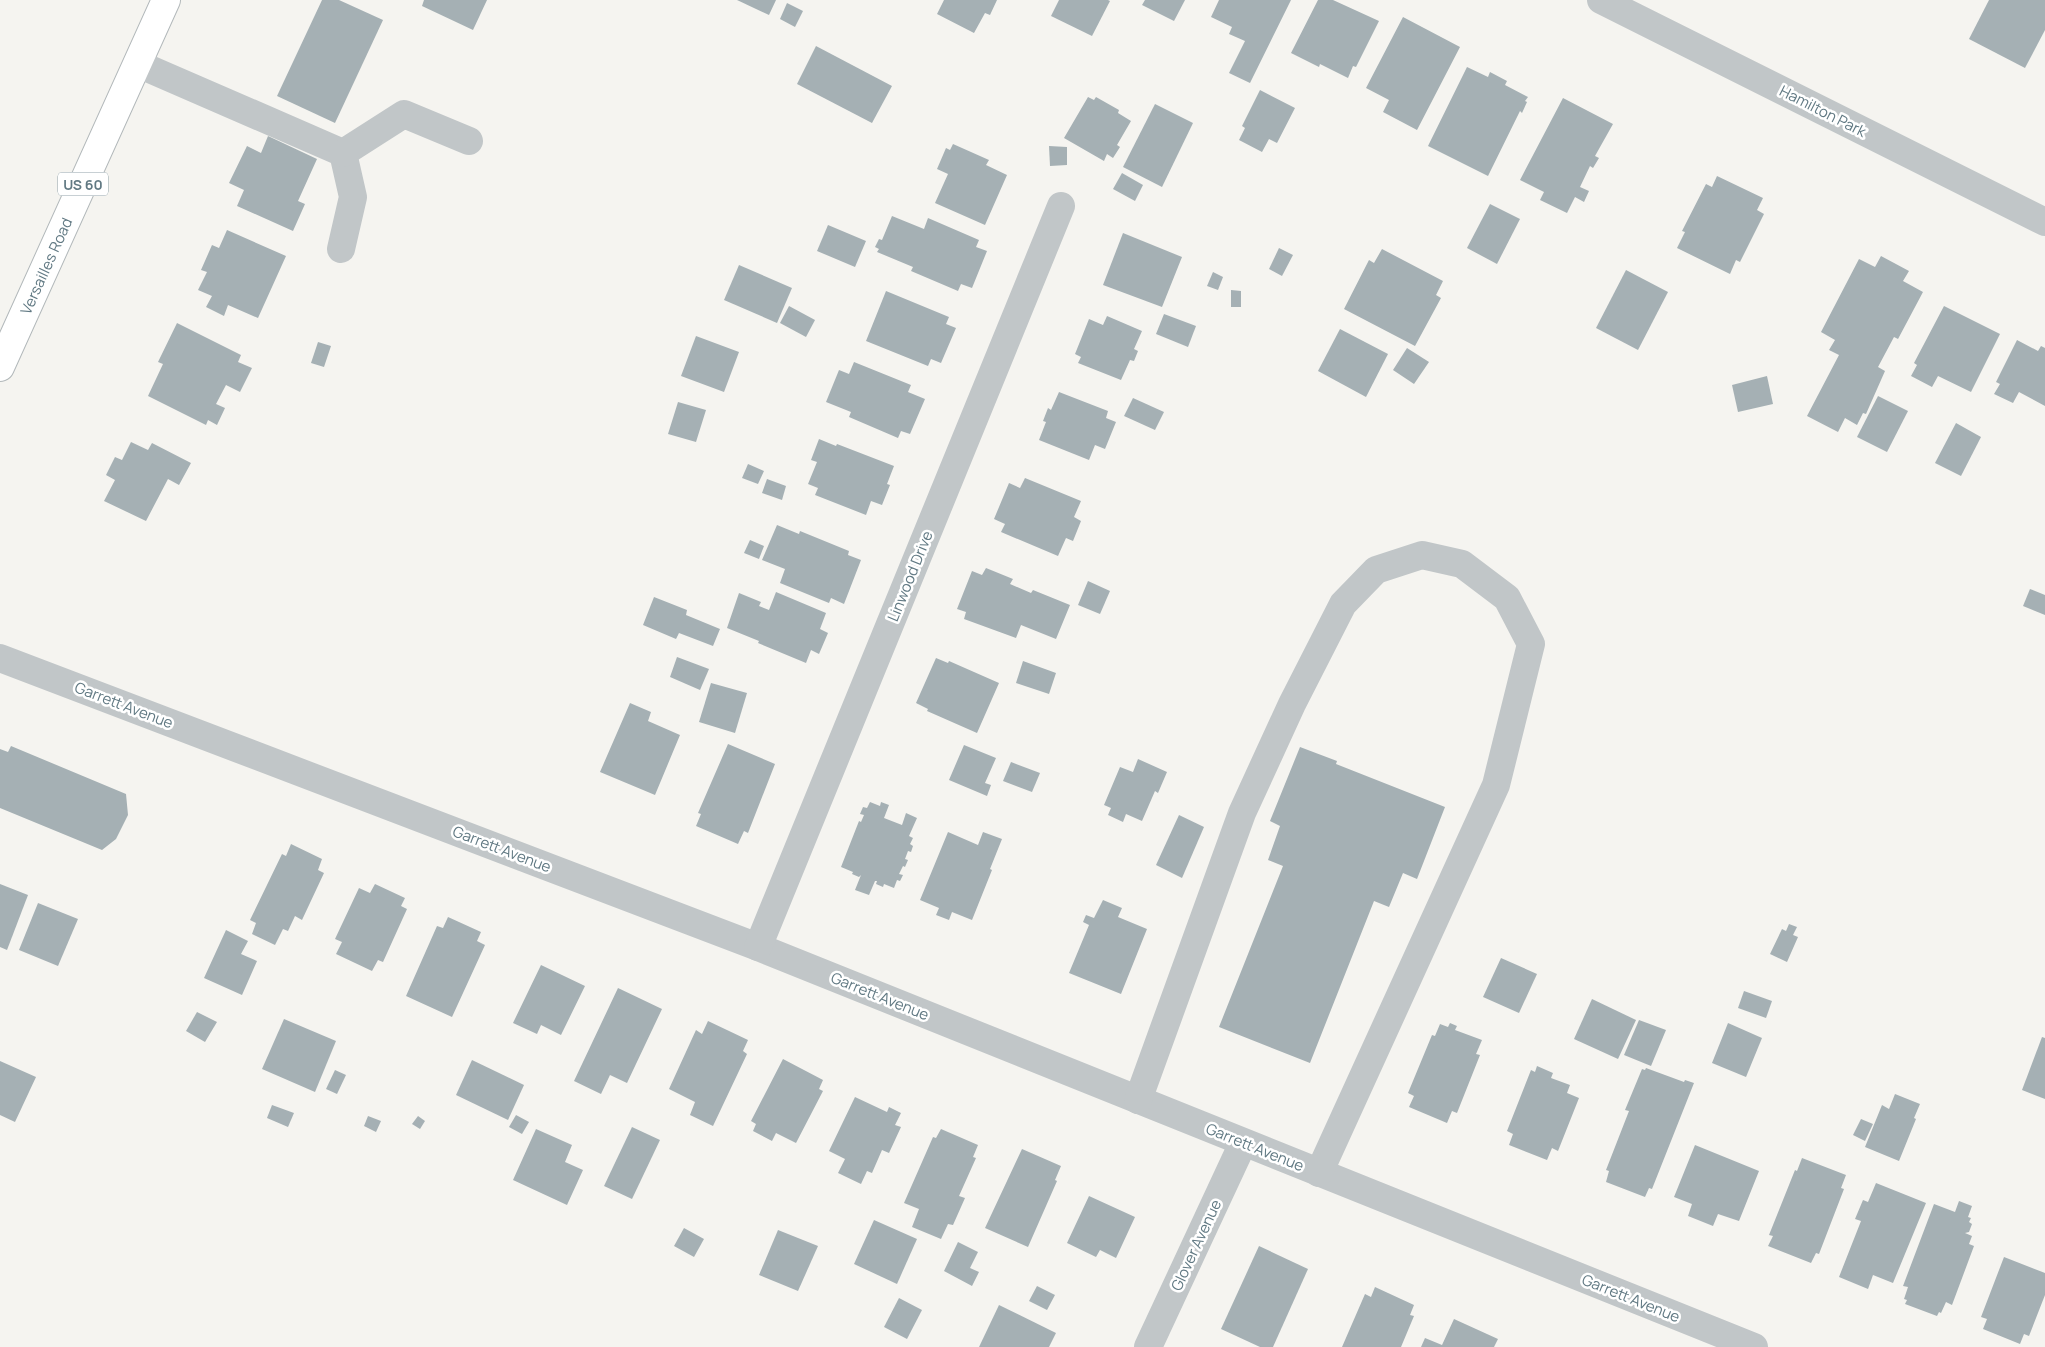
<svg xmlns="http://www.w3.org/2000/svg" width="2045" height="1347" viewBox="0 0 2045 1347" font-family="Manrope,sans-serif">
	<rect width="100%" height="100%" fill="#f5f4f0"/>
	<g fill="#a5b0b4">
		<path d="M322,0H339L383,20L335,123L277,96Z"/>
		<path d="M424,0H487L473,30L422,6Z"/>
		<path d="M737,0H776L769,15Z"/>
		<path d="M944,0H997L990,15L985,13L974,33L937,14Z"/>
		<path d="M1059,0H1108L1110,1L1092,36L1051,16Z"/>
		<path d="M1145,0H1185L1174,21L1142,5Z"/>
		<path d="M1219,0H1291L1250,83L1229,73L1245,41L1229,34L1232,27L1211,17Z"/>
		<path d="M1318,0H1333L1379,21L1356,67L1353,66L1348,78L1320,64L1319,67L1291,53Z"/>
		<path d="M1989,0H2045V30L2025,68L1969,39Z"/>
		<path d="M787,3L803,11L795,27L780,19Z"/>
		<path d="M1403,17L1460,47L1417,130L1383,112L1389,100L1366,88Z"/>
		<path d="M816,46L892,86L872,123L797,84Z"/>
		<path d="M1467,67L1488,77L1490,72L1507,81L1505,85L1528,97L1525,101L1527,102L1522,113L1520,111L1488,176L1428,146Z"/>
		<path d="M1260,90L1295,108L1277,143L1269,139L1262,152L1239,140L1245,128L1242,126Z"/>
		<path d="M1088,97L1094,100L1096,97L1119,110L1118,113L1131,121L1117,145L1120,147L1113,158L1107,154L1104,161L1064,138Z"/>
		<path d="M1563,98L1613,124L1595,156L1599,158L1593,168L1590,166L1580,187L1589,191L1584,202L1575,197L1567,213L1540,200L1544,192L1520,180Z"/>
		<path d="M1155,104L1193,123L1162,187L1123,167Z"/>
		<path d="M268,136L317,159L298,201L305,204L293,231L237,206L244,190L229,183L247,146L261,153Z"/>
		<path d="M953,144L989,160L986,165L1007,175L985,225L935,203L948,174L937,169L946,148L950,150Z"/>
		<path d="M1049,146L1067,147V165L1050,166Z"/>
		<path d="M1122,173L1143,185L1135,201L1113,189Z"/>
		<path d="M1717,176L1763,198L1757,210L1764,214L1740,262L1736,260L1730,274L1677,248L1685,232L1682,231L1706,184L1712,187Z"/>
		<path d="M1490,204L1520,219L1497,264L1467,248Z"/>
		<path d="M892,216L924,229L928,218L979,240L976,247L987,251L972,288L961,284L958,291L911,271L913,267L877,252L879,249L875,247L879,239L882,240Z"/>
		<path d="M828,225L866,241L855,267L817,251Z"/>
		<path d="M227,230L286,256L258,318L228,305L224,316L206,307L212,296L198,290L207,272L201,270L212,245L219,248Z"/>
		<path d="M1123,233L1182,257L1162,307L1103,285Z"/>
		<path d="M1279,248L1293,255L1282,276L1269,269Z"/>
		<path d="M1382,249L1443,281L1436,295L1441,298L1415,346L1344,309L1369,260L1374,263Z"/>
		<path d="M1881,256L1909,271L1903,281L1923,292L1898,339L1894,337L1878,367L1885,371L1866,414L1863,413L1857,425L1845,418L1838,432L1807,416L1839,355L1829,350L1835,340L1821,332L1859,259L1875,267Z"/>
		<path d="M739,265L792,288L777,323L724,300Z"/>
		<path d="M1626,270L1668,292L1638,350L1596,328Z"/>
		<path d="M1213,272L1223,277L1218,290L1207,286Z"/>
		<path d="M1231,290L1241,291V307H1231Z"/>
		<path d="M886,291L949,317L946,324L956,328L941,363L931,359L928,366L866,341Z"/>
		<path d="M789,306L815,320L806,337L780,323Z"/>
		<path d="M1944,306L2000,334L1971,392L1938,376L1932,387L1911,376L1917,365L1914,363Z"/>
		<path d="M1164,314L1196,326L1188,347L1156,334Z"/>
		<path d="M1107,316L1142,331L1134,349L1138,351L1134,361L1130,360L1121,380L1078,363L1081,357L1075,354L1089,319L1103,325Z"/>
		<path d="M177,323L241,355L238,362L252,368L240,392L226,385L216,404L225,408L217,425L208,420L206,425L148,396L163,364L158,362Z"/>
		<path d="M1340,329L1388,354L1366,397L1318,371Z"/>
		<path d="M696,336L739,352L724,392L681,376Z"/>
		<path d="M2017,340L2038,351L2041,346L2045,348V406L2019,392L2013,403L1994,394L2000,384L1996,382Z"/>
		<path d="M318,342L331,346L324,367L311,363Z"/>
		<path d="M1407,348L1429,362L1414,384L1393,370Z"/>
		<path d="M854,362L911,385L908,392L925,399L910,434L901,431L898,438L849,417L851,412L826,402L839,370L849,374Z"/>
		<path d="M1767,376L1773,404L1738,412L1732,385Z"/>
		<path d="M1059,392L1108,411L1106,418L1116,422L1105,449L1095,445L1089,460L1039,440L1046,422L1043,421L1048,408L1051,410Z"/>
		<path d="M1878,396L1908,411L1887,452L1857,437Z"/>
		<path d="M1133,398L1164,412L1155,430L1124,416Z"/>
		<path d="M678,402L706,410L696,442L668,434Z"/>
		<path d="M1956,423L1981,437L1961,476L1935,463Z"/>
		<path d="M819,439L836,446L837,444L894,466L887,484L890,485L882,505L871,501L866,515L815,495L818,488L808,484L817,462L811,460Z"/>
		<path d="M131,442L148,450L152,443L191,463L179,485L168,479L146,521L104,501L115,480L106,475L115,457L122,460Z"/>
		<path d="M748,464L764,471L758,484L742,478Z"/>
		<path d="M1025,478L1081,501L1074,517L1081,521L1073,541L1066,538L1058,556L1001,532L1005,524L994,519L1009,483L1020,488Z"/>
		<path d="M767,479L786,486L782,500L762,493Z"/>
		<path d="M777,525L799,534L800,531L849,551L848,555L861,560L844,604L831,598L829,603L780,583L785,569L762,560Z"/>
		<path d="M750,540L764,546L759,559L744,553Z"/>
		<path d="M986,568L1013,579L1010,584L1031,593L1033,590L1070,605L1056,639L1021,625L1016,638L964,619L966,612L957,609L972,571L982,575Z"/>
		<path d="M1088,581L1110,591L1100,614L1078,605Z"/>
		<path d="M2030,589L2045,595V615L2023,606Z"/>
		<path d="M776,592L826,613L820,629L828,633L819,654L811,650L806,663L758,643L759,641L727,628L739,593L761,602L759,606L769,610Z"/>
		<path d="M654,597L687,610L686,615L720,629L713,646L679,633L676,639L643,625Z"/>
		<path d="M677,657L709,669L700,690L670,677Z"/>
		<path d="M936,658L948,663L949,661L999,683L977,733L927,711L928,709L916,703Z"/>
		<path d="M1023,661L1056,673L1049,694L1016,683Z"/>
		<path d="M711,683L747,693L735,733L699,722Z"/>
		<path d="M630,703L651,712L648,721L680,735L655,795L600,772Z"/>
		<path d="M728,744L775,764L748,833L744,831L738,844L696,826L701,814L698,813Z"/>
		<path d="M964,745L996,758L985,783L991,785L987,796L949,780Z"/>
		<path d="M11,746L126,794L128,815L116,839L102,850L0,808V749L8,752Z"/>
		<path d="M1300,747L1337,761L1336,764L1445,807L1417,879L1403,873L1389,907L1374,901L1310,1063L1219,1027L1283,866L1268,860L1280,826L1270,821Z"/>
		<path d="M1138,759L1167,772L1158,793L1155,791L1142,821L1126,814L1123,822L1108,815L1111,808L1104,805L1120,767L1133,772Z"/>
		<path d="M1011,762L1040,773L1032,792L1003,781Z"/>
		<path d="M870,802L880,806L881,802L889,805L884,818L902,825L906,813L917,818L909,836L913,838L910,844L913,846L911,852L908,851L905,859L908,860L905,867L903,866L899,874L903,875L900,881L897,880L894,888L884,884L883,887L876,884L877,881H875L869,895L855,890L861,875L859,877L852,874L853,872L841,867L859,821L861,822L864,815L860,814L863,807L867,808Z"/>
		<path d="M1179,815L1204,827L1182,878L1156,865Z"/>
		<path d="M948,832L978,845L983,832L1002,839L990,869L992,870L972,920L952,912L949,920L936,915L939,908L920,900Z"/>
		<path d="M291,844L322,859L318,870L324,873L302,920L295,916L288,931L283,929L275,945L252,934L256,923L250,920L282,854L286,856Z"/>
		<path d="M0,884L28,895L7,950L0,947Z"/>
		<path d="M375,884L405,898L401,906L407,909L383,962L378,960L372,971L336,954L342,942L335,939L359,888L370,893Z"/>
		<path d="M1103,900L1122,908L1118,917L1147,929L1121,994L1069,973L1089,925L1083,922L1086,915L1094,918Z"/>
		<path d="M38,903L78,919L58,966L19,950Z"/>
		<path d="M448,917L481,932L477,941L485,945L452,1017L406,996L437,926L443,928Z"/>
		<path d="M1789,924L1797,927L1793,935L1798,937L1787,962L1770,954L1782,929L1786,931Z"/>
		<path d="M226,930L248,941L241,954L257,961L242,995L204,978Z"/>
		<path d="M1501,958L1537,974L1519,1013L1483,997Z"/>
		<path d="M541,965L585,986L561,1035L541,1025L537,1034L513,1023Z"/>
		<path d="M618,988L662,1009L627,1083L610,1075L601,1094L574,1081Z"/>
		<path d="M1744,991L1772,1001L1766,1018L1738,1008Z"/>
		<path d="M1592,999L1636,1020L1618,1059L1574,1039Z"/>
		<path d="M197,1012L217,1022L205,1042L186,1031Z"/>
		<path d="M284,1019L336,1041L315,1092L262,1069Z"/>
		<path d="M1639,1020L1666,1030L1651,1066L1624,1055Z"/>
		<path d="M708,1021L748,1040L743,1051L747,1054L713,1126L690,1115L695,1102L669,1089L696,1030L702,1034Z"/>
		<path d="M1450,1023L1457,1026L1455,1030L1482,1040L1476,1054L1480,1055L1457,1113L1452,1111L1447,1123L1409,1107L1414,1096L1408,1093L1432,1035L1435,1036L1440,1024L1448,1027Z"/>
		<path d="M1728,1023L1762,1038L1746,1077L1712,1063Z"/>
		<path d="M2042,1037L2045,1038V1099L2022,1090Z"/>
		<path d="M783,1059L823,1080L819,1089L823,1091L796,1143L776,1133L772,1141L753,1131L756,1124L751,1121Z"/>
		<path d="M472,1060L524,1085L508,1120L456,1095Z"/>
		<path d="M0,1061L36,1077L15,1122L0,1115Z"/>
		<path d="M1537,1066L1553,1073L1551,1078L1570,1085L1567,1093L1579,1098L1558,1151L1552,1148L1547,1160L1509,1145L1513,1134L1507,1131L1531,1070L1535,1072Z"/>
		<path d="M1646,1068L1684,1082L1685,1080L1694,1083L1652,1189L1649,1188L1645,1197L1606,1182L1609,1171L1606,1170L1629,1111L1625,1110L1642,1069L1645,1070Z"/>
		<path d="M335,1070L346,1075L337,1094L326,1089Z"/>
		<path d="M1895,1094L1920,1104L1914,1118L1916,1119L1899,1161L1865,1147L1882,1105L1889,1109Z"/>
		<path d="M855,1097L887,1112L889,1107L901,1113L895,1125L901,1127L889,1153L882,1150L872,1173L867,1171L861,1184L838,1173L845,1159L829,1151Z"/>
		<path d="M272,1105L294,1113L288,1127L267,1118Z"/>
		<path d="M516,1115L529,1122L522,1134L509,1127Z"/>
		<path d="M368,1116L381,1121L376,1132L364,1126Z"/>
		<path d="M418,1116L425,1121L420,1129L412,1124Z"/>
		<path d="M1861,1119L1873,1124L1865,1141L1853,1135Z"/>
		<path d="M632,1127L660,1140L632,1199L604,1186Z"/>
		<path d="M536,1129L572,1145L565,1162L583,1170L567,1205L513,1180Z"/>
		<path d="M941,1129L978,1145L973,1157L976,1158L959,1196L965,1198L953,1225L948,1224L941,1239L912,1227L919,1209L904,1203L933,1137L936,1138Z"/>
		<path d="M1695,1145L1759,1171L1739,1221L1718,1214L1713,1226L1688,1216L1692,1204L1674,1197Z"/>
		<path d="M1022,1149L1061,1166L1055,1180L1057,1181L1028,1247L985,1228Z"/>
		<path d="M1802,1158L1846,1175L1841,1188L1844,1189L1819,1254L1816,1253L1811,1263L1768,1246L1773,1236L1769,1235L1795,1170L1797,1171Z"/>
		<path d="M1876,1183L1926,1203L1893,1283L1873,1275L1868,1289L1839,1277L1861,1221L1855,1219L1863,1200L1868,1202Z"/>
		<path d="M1089,1196L1135,1217L1116,1258L1100,1250L1096,1257L1067,1243Z"/>
		<path d="M1959,1201L1972,1206L1968,1217L1971,1218L1969,1222L1972,1224L1969,1232L1965,1233L1972,1236L1969,1244L1974,1246L1952,1305L1946,1302L1941,1313L1939,1312L1937,1316L1905,1304L1907,1300L1904,1299L1908,1287L1903,1286L1934,1204L1955,1212Z"/>
		<path d="M874,1220L917,1239L897,1284L854,1264Z"/>
		<path d="M684,1228L704,1239L694,1257L674,1246Z"/>
		<path d="M778,1230L818,1246L798,1291L759,1275Z"/>
		<path d="M958,1242L978,1252L970,1268L979,1272L972,1286L944,1271Z"/>
		<path d="M1259,1246L1308,1269L1273,1347H1260L1221,1329Z"/>
		<path d="M2004,1257L2045,1273V1295L2029,1336L2024,1334L2020,1344L1983,1329L1987,1319L1981,1317Z"/>
		<path d="M1037,1286L1055,1295L1047,1310L1029,1301Z"/>
		<path d="M1375,1287L1414,1305L1410,1315L1414,1316L1401,1347H1342L1365,1294L1371,1297Z"/>
		<path d="M899,1298L922,1310L907,1339L884,1327Z"/>
		<path d="M999,1305L1056,1333L1049,1347H979Z"/>
		<path d="M1454,1319L1498,1339L1494,1347H1421L1425,1338L1442,1345Z"/>
	</g>
	<g fill="none" stroke-linecap="round" stroke-linejoin="round">
		<g stroke="#b2b8ba" stroke-width="30">
			<g id="major">
				<path id="s1" d="M0,367L166,0"/>
			</g>
		</g>
		<g stroke="#c1c6c8" stroke-width="28">
			<path d="M1601,0L2045,222"/>
			<path d="M138,64L343,153L353,197L341,249"/>
			<path d="M343,153L404,114L469,141"/>
			<path d="M0,658L758,947L1754,1347"/>
			<path d="M758,947L1061,206"/>
			<path d="M1138,1100L1242,813L1292,704L1343,604L1376,570L1422,555L1462,564L1507,598L1531,644L1496,785L1319,1173"/>
			<path d="M1148,1347L1243,1143"/>
		</g>
		<use href="#major" stroke="#fff" stroke-width="28"/>
	</g>
	<g text-anchor="middle" dominant-baseline="central" stroke-width="5" stroke-linejoin="round" paint-order="stroke">
		<rect fill="#fff" stroke="#90a1a8" stroke-width="1" x="58" y="172.5" width="50" height="23" rx="4"/>
		<g font-size="14" font-weight="bold" fill="#617983">
			<text x="83" y="184">US 60</text>
		</g>
		<g font-size="15" fill="#617983" stroke="#fff">
			<text transform="translate(1823 111) rotate(27)">Hamilton Park</text>
			<text stroke="none"><textPath href="#s1" startOffset="111">Versailles Road</textPath></text>
			<text transform="translate(910 576) rotate(-68)">Linwood Drive</text>
			<text transform="translate(124 705) rotate(21)">Garrett Avenue</text>
			<text transform="translate(502 849) rotate(21)">Garrett Avenue</text>
			<text transform="translate(880 996) rotate(22)">Garrett Avenue</text>
			<text transform="translate(1255 1147) rotate(22)">Garrett Avenue</text>
			<text transform="translate(1196 1245) rotate(-65)">Glover Avenue</text>
			<text transform="translate(1631 1298) rotate(22)">Garrett Avenue</text>
		</g>
	</g>
</svg>
